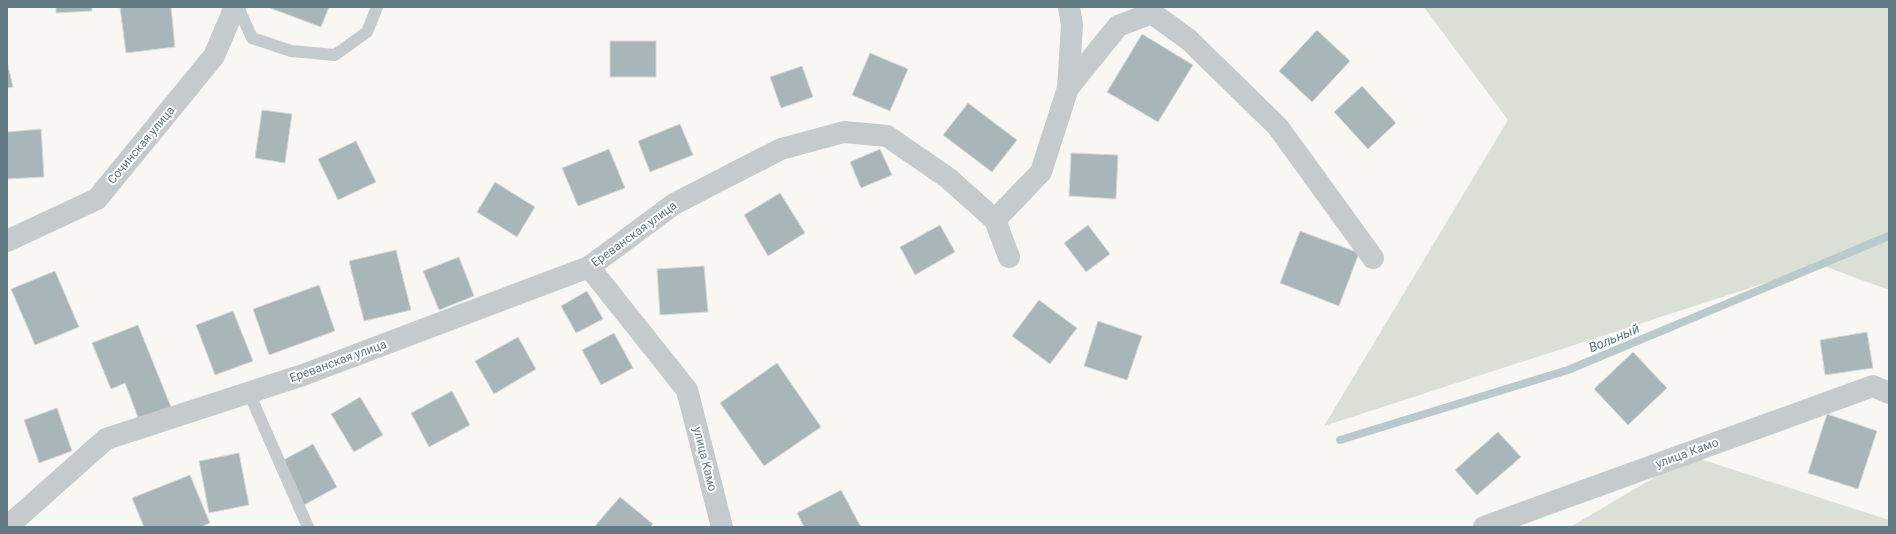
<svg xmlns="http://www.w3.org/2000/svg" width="1896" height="534" viewBox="0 0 1896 534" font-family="Roboto,sans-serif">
	<rect width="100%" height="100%" fill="#f8f7f4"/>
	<g fill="#dae0d5">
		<path d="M1424,7H1889V290L1821,265L1324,426L1508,120Z"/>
		<path d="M1691,456L1889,520V527H1570Z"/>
	</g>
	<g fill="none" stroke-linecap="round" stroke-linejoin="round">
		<path stroke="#bacacc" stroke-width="8" d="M1340,440L1568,370L1889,236"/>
	</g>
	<g fill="#a8b5b9" stroke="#d9d9d7">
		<path d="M56,7H92V11L56,13Z"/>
		<path d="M120,7H171L175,47L126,53Z"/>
		<path d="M270,7H329L321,27L270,8Z"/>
		<path d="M1317,30L1350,61L1312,102L1279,71Z"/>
		<path d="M1142,34L1193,65L1158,122L1107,92Z"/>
		<rect x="610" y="41" width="46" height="36"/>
		<path d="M870,53L908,69L890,111L852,95Z"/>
		<path d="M7,62L13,87L7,88Z"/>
		<path d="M802,66L813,97L781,108L770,77Z"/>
		<path d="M1362,86L1396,123L1368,149L1334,112Z"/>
		<path d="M968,103L1017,140L992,172L943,135Z"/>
		<path d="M262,110L292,114L285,163L255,158Z"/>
		<path d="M680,124L693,155L650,172L638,141Z"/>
		<path d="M41,129L44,177L7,179V132Z"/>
		<path d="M356,141L376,182L338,200L318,159Z"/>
		<path d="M609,149L625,188L578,206L562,168Z"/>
		<path d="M880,149L892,175L861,188L850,162Z"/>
		<path d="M1071,153L1118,155L1116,199L1069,196Z"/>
		<path d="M495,182L535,207L517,237L477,212Z"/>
		<path d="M780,193L805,233L768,256L744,215Z"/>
		<path d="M940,225L955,252L915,275L900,247Z"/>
		<path d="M1088,225L1110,254L1086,272L1064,243Z"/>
		<path d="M1300,231L1359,253L1339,306L1280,283Z"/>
		<path d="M396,250L411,310L364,321L349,261Z"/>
		<path d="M459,257L474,296L439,310L423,271Z"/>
		<path d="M704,266L708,312L660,315L657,269Z"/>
		<path d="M55,271L79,327L35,345L11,289Z"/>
		<path d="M319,285L335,331L269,355L253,309Z"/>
		<path d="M587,291L603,319L576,333L561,306Z"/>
		<path d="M1039,300L1077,328L1050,364L1012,336Z"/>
		<path d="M233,311L253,361L215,375L196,325Z"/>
		<path d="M1098,321L1142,336L1127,380L1084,366Z"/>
		<path d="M138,325L171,407L139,420L125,383L111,389L92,343Z"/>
		<path d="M1867,332L1873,368L1825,375L1820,340Z"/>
		<path d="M614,333L633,368L601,385L582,350Z"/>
		<path d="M518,337L536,369L494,394L475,361Z"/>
		<path d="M1633,352L1667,388L1628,425L1594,389Z"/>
		<path d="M777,363L821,427L764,466L720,403Z"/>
		<path d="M452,391L470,425L429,447L411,413Z"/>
		<path d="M360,397L383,435L354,452L331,414Z"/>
		<path d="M57,408L72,451L39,463L24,420Z"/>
		<path d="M1827,414L1877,431L1858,489L1808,473Z"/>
		<path d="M1498,432L1521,457L1477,495L1455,470Z"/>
		<path d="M313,444L337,487L302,506L278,463Z"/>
		<path d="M239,453L249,505L209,513L199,461Z"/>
		<path d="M190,475L210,523L201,527H144L132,498Z"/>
		<path d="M841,490L861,527H804L797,513Z"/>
		<path d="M620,497L653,524L650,527H594Z"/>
	</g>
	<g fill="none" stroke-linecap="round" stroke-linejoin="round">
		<g stroke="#c5cacd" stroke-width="12">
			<path d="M238,7L252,38L291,51L335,55L367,32L377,7"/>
			<path d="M249,393L308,527"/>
		</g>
		<g stroke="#c5cacd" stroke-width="22">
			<path d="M1068,88L1118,26L1152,13L1189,40L1278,127L1373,258"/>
			<path d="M995,220L1009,257"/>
			<path d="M7,241L97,199L214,56L235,7"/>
			<path d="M589,267L687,390L722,527"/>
			<path d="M7,527L106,439L303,375L589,267L674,204L781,149L844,132L887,136L948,178L995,220L1041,172L1068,88L1072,25L1069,7"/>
			<path d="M1484,527L1873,386L1889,393"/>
		</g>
	</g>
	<g text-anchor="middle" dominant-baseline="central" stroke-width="4" stroke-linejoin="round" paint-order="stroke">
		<g font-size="12" fill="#607982" stroke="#fff">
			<text transform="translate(141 145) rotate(-50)">Сочинская улица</text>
			<text transform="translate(634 234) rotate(-36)">Ереванская улица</text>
			<text transform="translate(338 361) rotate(-20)">Ереванская улица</text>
			<text transform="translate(1687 453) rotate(-20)">улица Камо</text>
			<text transform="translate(705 459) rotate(76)">улица Камо</text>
		</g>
		<g font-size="13" font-style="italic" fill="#5a787d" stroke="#fff">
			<text transform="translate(1614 338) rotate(-23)">Вольный</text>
		</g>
	</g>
	<rect width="1896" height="534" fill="none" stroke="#607982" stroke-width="16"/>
</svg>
